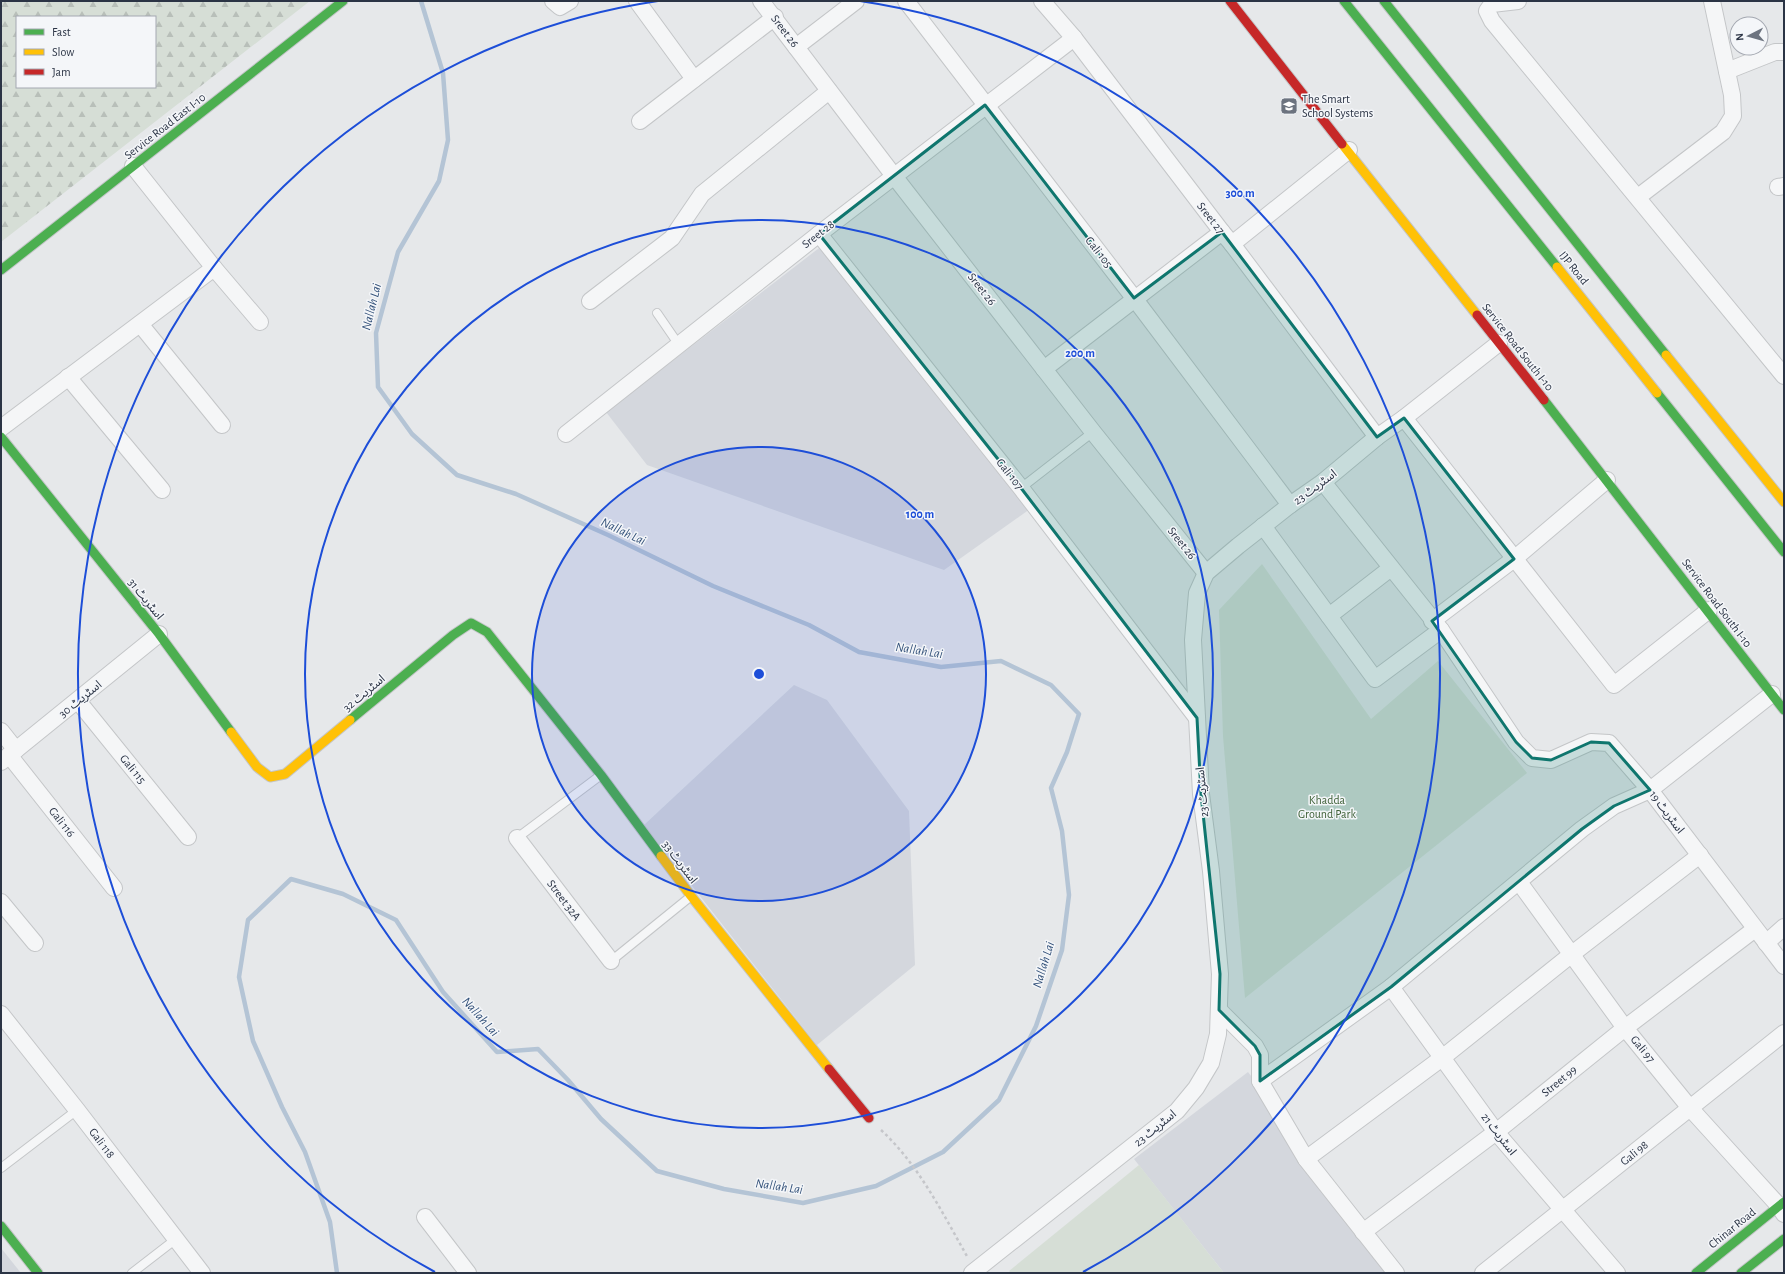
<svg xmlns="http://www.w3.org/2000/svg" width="1785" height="1274" viewBox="0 0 1785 1274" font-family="'Alegreya Sans','Noto Sans Arabic',sans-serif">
	<defs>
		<pattern id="forest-firs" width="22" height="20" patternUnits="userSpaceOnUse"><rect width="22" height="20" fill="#d6ded6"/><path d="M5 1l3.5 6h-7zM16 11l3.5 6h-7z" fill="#b8bfb9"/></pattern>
	</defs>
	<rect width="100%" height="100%" fill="#e6e8ea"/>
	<g fill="#d4d7dd">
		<path d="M823,245L1030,509L944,570L647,465L606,412Z"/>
		<path d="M794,685L827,700L909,811L915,965L817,1045L644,825Z"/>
		<path d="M1248,1072L1401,1273H1224L1134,1159Z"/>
		<path d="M1,1248L21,1273H1Z"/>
	</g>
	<path fill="url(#forest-firs)" fill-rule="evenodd" d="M1,1H310L1,242ZM17,17H155V87H17Z"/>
	<g fill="#d6ded6">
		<path d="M1262,564L1371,719L1438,661L1527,773L1245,998L1223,736L1219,610Z"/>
		<path d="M1139,1165L1224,1273H1011L1009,1271Z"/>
	</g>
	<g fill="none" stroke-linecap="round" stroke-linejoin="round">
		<path stroke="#b4c4d5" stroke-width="4.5" d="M337,1273L330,1222L305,1152L282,1107L253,1041L239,977L248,920L291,879L343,894L396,920L443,992L497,1052L538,1049L568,1080L601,1119L657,1171L724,1189L803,1203L876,1186L943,1152L999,1100L1036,1026L1062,950L1069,895L1062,831L1051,788L1067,752L1079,714L1051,685L1001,661L941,667L859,652L809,625L713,586L608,535L516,494L457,475L412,434L378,387L376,333L398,252L439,181L448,140L443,73L421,1"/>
		<g stroke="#c4c6c8" stroke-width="10">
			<g id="lane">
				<path d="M657,313L679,345"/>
				<path d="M1021,488L1093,432"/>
				<path d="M517,838L601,775"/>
				<path d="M611,961L690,897"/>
				<path d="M1,1168L77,1110"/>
				<path d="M132,1273L176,1239"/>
			</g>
		</g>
		<g stroke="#c4c6c8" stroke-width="18">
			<g id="street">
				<path d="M553,1L560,7L570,1"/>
				<path d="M637,1L694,79"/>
				<path d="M761,1L894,176L1093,432L1206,573"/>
				<path d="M906,1L1134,298L1290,505"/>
				<path d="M1042,1L1074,38L1222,232L1232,244L1377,437"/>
				<path d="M1518,1L1492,4L1487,11L1492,21L1784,376"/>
				<path d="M796,47L856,1"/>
				<path d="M1727,71L1775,52H1784"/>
				<path d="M640,121L775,17"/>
				<path d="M133,166L214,268"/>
				<path d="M1778,187L1784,186"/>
				<path d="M1638,197L1723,132L1733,116L1732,95L1712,1"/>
				<path d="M819,234L1021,488L1197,718"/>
				<path d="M1232,244L1349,150"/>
				<path d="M590,301L672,238L702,194L829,91"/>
				<path d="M140,324L222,425"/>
				<path d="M1044,369L1222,232"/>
				<path d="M68,377L162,490"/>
				<path d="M1404,418L1614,685L1709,610"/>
				<path d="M1,428L214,268L260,322"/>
				<path d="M566,434L819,234L1074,38"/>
				<path d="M1323,482L1441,630L1516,742L1532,758L1551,760L1591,742L1609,743L1650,790L1784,966"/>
				<path d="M1263,526L1375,679L1441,630"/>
				<path d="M1329,616L1391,568"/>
				<path d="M1432,621L1514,559L1607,480"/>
				<path d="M78,701L188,837"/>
				<path d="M1,731L16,750"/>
				<path d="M9,755L114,888"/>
				<path d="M1,762L159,634"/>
				<path d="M517,838L611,961"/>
				<path d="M1519,882L1625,1028L1690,1108L1779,1206L1784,1214"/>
				<path d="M1,902L35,943"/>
				<path d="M1766,943L1784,927"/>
				<path d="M1391,987L1496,1132L1617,1273"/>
				<path d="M1219,1010L1255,1046L1260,1055V1081L1306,1159L1396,1273"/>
				<path d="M1,1014L77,1110L202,1273"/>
				<path d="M1260,1081L1391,987L1582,829L1614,806L1650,790L1772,694"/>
				<path d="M1306,1159L1442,1058L1572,954L1700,855"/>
				<path d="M425,1217L468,1273"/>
				<path d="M1363,1232L1496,1132L1625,1028L1755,929"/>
				<path d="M972,1273L1177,1111L1196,1088L1211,1063L1218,1034L1220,974L1211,871L1201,794L1193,640L1197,593L1206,573L1238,546L1290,505L1323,482L1377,437L1404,418L1499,343"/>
				<path d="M1483,1273L1784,1033"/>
			</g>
		</g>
		<g stroke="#c4c6c8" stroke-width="11">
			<g id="fast">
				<path d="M1344,1L1557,267"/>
				<path d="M1384,1L1666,355"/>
				<path d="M1,270L343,1"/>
				<path d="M1657,393L1784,552"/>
				<path d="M1544,400L1784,710"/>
				<path d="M1,437L159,634L231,732"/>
				<path d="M350,720L453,635L471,623L487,632L601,775L661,856"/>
				<path d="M1,1226L38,1273"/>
				<path d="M1696,1273L1784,1202"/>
				<path d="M1741,1273L1784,1239"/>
			</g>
		</g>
		<g stroke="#c4c6c8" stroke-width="11">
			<g id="slow">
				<path d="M1342,144L1477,315"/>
				<path d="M1557,267L1657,393"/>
				<path d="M1666,355L1784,502"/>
				<path d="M231,732L257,767L270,777L285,774L350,720"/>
				<path d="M661,856L691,896L829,1069"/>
			</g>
		</g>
		<g stroke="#c4c6c8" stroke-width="11">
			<g id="jam">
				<path d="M1230,1L1342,144"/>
				<path d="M1477,315L1544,400"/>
				<path d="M829,1069L869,1118"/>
			</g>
		</g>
		<path stroke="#c5c6ca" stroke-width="2.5" stroke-dasharray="3 3" stroke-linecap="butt" d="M881,1130C919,1165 943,1214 968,1258"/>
		<use href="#lane" stroke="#f5f6f7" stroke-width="8"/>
		<use href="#street" stroke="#f5f6f7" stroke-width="16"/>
		<use href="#fast" stroke="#4caf50" stroke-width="9"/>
		<use href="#slow" stroke="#ffc107" stroke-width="9"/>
		<use href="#jam" stroke="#c62828" stroke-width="9"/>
	</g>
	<path fill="#0f766e" fill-opacity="0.2" stroke="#0f766e" stroke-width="3" stroke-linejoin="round" d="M985,105L1134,298L1222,232L1377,437L1404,418L1514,559L1432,621L1516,742L1532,758L1551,760L1591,742L1609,743L1650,790L1614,806L1582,829L1391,987L1260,1081V1055L1255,1046L1219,1010L1220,974L1201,794L1197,718L1021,488L819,234Z"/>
	<circle cx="759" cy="674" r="227" fill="#1d4ed8" fill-opacity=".12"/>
	<g fill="none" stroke="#1d4ed8" stroke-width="2">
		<circle cx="759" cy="674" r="227"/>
		<circle cx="759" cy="674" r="454"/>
		<path d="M435 1272A680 680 0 0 1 658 1M860 1A680 680 0 0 1 1083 1272"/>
	</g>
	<defs>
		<g id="school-square" transform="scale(0.9)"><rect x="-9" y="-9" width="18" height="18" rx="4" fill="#6c737f" stroke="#f4f6f9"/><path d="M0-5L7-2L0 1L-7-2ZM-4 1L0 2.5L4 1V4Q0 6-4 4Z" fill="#fff"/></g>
	</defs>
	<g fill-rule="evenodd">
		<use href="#school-square" x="1289" y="106"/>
	</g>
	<g text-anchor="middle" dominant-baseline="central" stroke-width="3" stroke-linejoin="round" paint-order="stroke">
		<g font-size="12" fill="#2b3445" stroke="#f4f6f9">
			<text transform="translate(785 31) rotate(53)">Sreet 26</text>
			<text transform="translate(165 126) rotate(-38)">Service Road East I-10</text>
			<text transform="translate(1211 218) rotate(52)">Sreet 27</text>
			<text transform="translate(818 234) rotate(-38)">Sreet 28</text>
			<text transform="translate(1099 252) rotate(52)">Gali 105</text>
			<text transform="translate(1574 268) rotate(51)">IJP Road</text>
			<text transform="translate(982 289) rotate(52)">Sreet 26</text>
			<text transform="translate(1518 347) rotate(52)">Service Road South I-10</text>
			<text transform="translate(1010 474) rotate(52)">Gali 107</text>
			<text transform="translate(1315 487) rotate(-37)">اسٹریٹ 23</text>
			<text transform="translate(1182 543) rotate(51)">Sreet 26</text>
			<text transform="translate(146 599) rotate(51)">اسٹریٹ 31</text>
			<text transform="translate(1717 603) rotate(53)">Service Road South I-10</text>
			<text transform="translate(364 693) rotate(-40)">اسٹریٹ 32</text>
			<text transform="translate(80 699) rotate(-39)">اسٹریٹ 30</text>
			<text transform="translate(133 769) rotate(51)">Gali 115</text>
			<text transform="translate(1202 792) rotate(-95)">اسٹریٹ 23</text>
			<text transform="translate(1667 812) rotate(53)">اسٹریٹ 19</text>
			<text transform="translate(62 822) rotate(52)">Gali 116</text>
			<text transform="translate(680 862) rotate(53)">اسٹریٹ 33</text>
			<text transform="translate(564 900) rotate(53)">Street 32A</text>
			<text transform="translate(1643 1049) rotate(51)">Gali 97</text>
			<text transform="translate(1559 1081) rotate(-39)">Street 99</text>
			<text transform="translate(1155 1128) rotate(-39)">اسٹریٹ 23</text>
			<text transform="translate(1499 1134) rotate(52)">اسٹریٹ 21</text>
			<text transform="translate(102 1143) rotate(53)">Gali 118</text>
			<text transform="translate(1634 1153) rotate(-39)">Gali 98</text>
			<text transform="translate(1732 1228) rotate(-39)">Chinar Road</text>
		</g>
		<g font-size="12" fill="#2b3445" stroke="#f4f6f9" text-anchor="start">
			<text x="1302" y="99">The Smart<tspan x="1302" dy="14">School Systems</tspan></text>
		</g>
		<g font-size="12" fill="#3f6138" stroke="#f4f6f9">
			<text x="1327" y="800">Khadda<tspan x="1327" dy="14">Ground Park</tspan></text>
		</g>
		<g font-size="13" font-style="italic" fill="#34527a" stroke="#f4f6f9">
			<text transform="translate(372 307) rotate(-76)">Nallah Lai</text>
			<text transform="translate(623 532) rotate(25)">Nallah Lai</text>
			<text transform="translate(919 651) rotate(9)">Nallah Lai</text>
			<text transform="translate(1044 965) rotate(-73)">Nallah Lai</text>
			<text transform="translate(480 1017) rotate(48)">Nallah Lai</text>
			<text transform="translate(779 1187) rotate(8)">Nallah Lai</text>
		</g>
	</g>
	<circle cx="759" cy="674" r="6" fill="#1d4ed8" stroke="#f4f6f9" stroke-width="2"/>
	<g font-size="12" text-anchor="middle" font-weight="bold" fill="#1d4ed8" stroke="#f4f6f9" stroke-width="3" stroke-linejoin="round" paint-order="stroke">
		<text x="1240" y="197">300 m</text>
		<text x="1080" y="357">200 m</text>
		<text x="920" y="518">100 m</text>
	</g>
	<rect width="1785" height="1274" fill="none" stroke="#2b3445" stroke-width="4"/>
	<rect x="16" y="16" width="140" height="72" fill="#f4f6f9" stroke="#a4a8b1"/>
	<rect x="24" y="29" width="20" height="6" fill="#4caf50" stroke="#a4a8b1"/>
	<text x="52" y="36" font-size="12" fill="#2b3445">Fast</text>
	<rect x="24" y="49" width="20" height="6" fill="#ffc107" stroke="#a4a8b1"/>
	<text x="52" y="56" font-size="12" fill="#2b3445">Slow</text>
	<rect x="24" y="69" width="20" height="6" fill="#c62828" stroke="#a4a8b1"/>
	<text x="52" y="76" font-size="12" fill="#2b3445">Jam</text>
	<g transform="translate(1749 36) rotate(264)"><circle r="19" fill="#f4f6f9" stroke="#a4a8b1"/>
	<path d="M0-3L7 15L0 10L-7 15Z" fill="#6c737f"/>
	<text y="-6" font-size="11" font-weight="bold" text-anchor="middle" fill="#2b3445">N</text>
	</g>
</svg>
